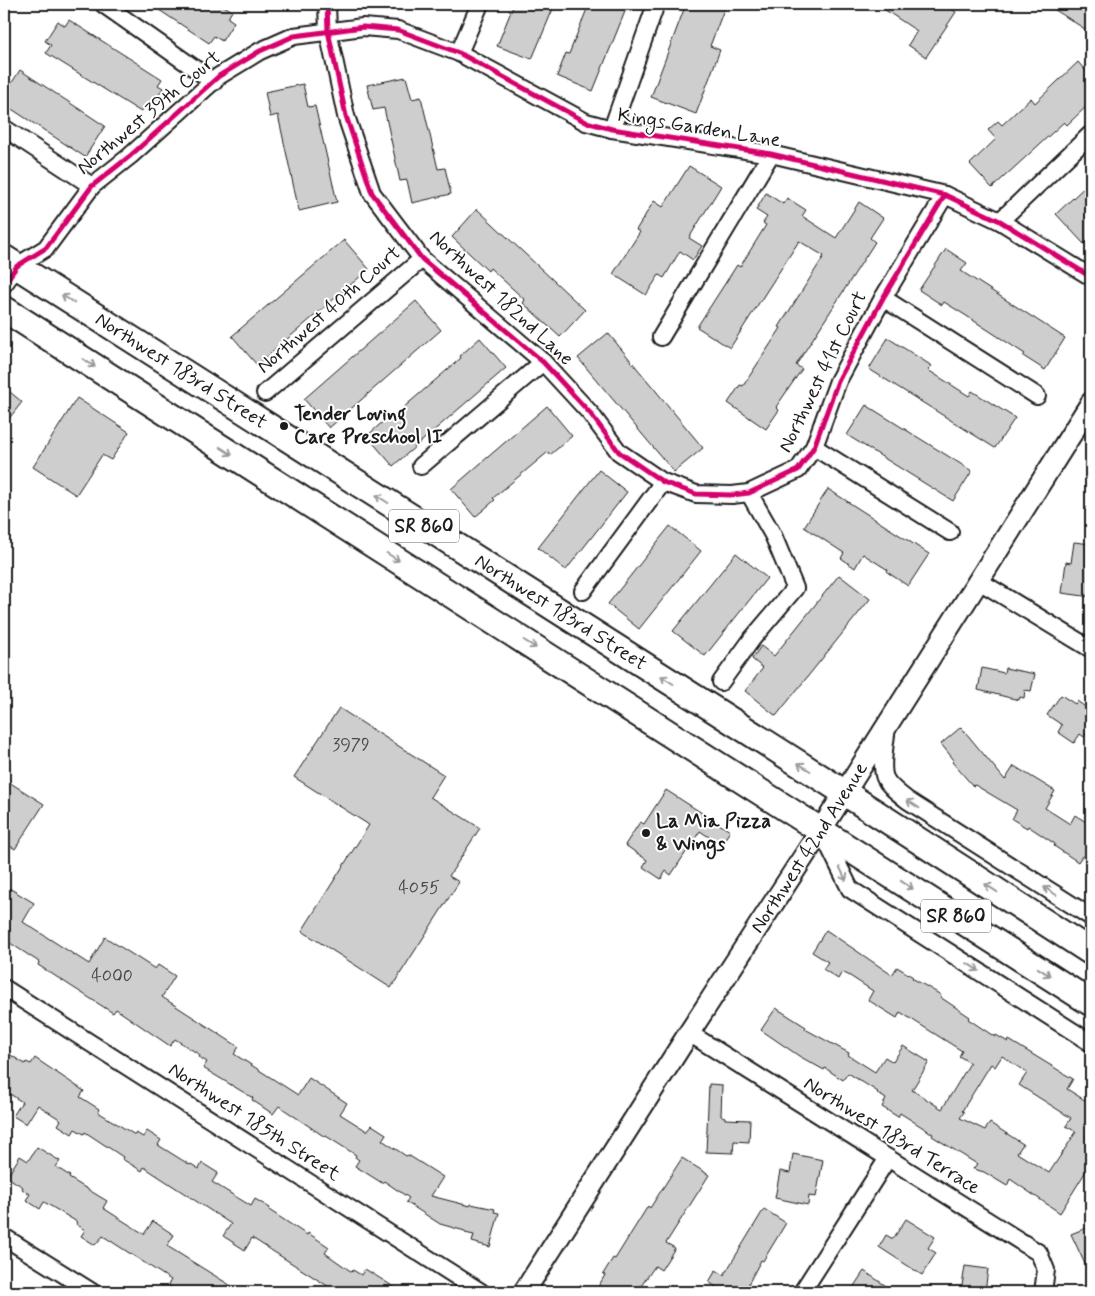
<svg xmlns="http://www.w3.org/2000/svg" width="1095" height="1296" viewBox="0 0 1095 1296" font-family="Mynerve,sans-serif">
	<rect width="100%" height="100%" fill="#fff"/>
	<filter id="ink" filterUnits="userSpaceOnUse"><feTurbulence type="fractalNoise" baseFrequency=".02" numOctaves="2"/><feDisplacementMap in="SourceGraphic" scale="10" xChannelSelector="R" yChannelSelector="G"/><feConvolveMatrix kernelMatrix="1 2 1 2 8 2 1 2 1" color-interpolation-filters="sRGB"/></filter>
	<g filter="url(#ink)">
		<g fill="#cecece" stroke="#1c1c1c" fill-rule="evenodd">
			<path d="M150,4H221L232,11L228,18L234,22L222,41L214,36L209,43Z"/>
			<path d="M514,4H555L532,59L497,46Z"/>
			<path d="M589,4H628L593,91L557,76L566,53L569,54Z"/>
			<path d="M686,4H726L710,46L720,50L696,114L651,97Z"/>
			<path d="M876,4H944L956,12L926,57L908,45L917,31Z"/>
			<path d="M1046,4H1091V33Z"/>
			<path d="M69,20L162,79L158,85L163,88L151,108L146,105L141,112L46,53L51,45L45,41L58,21L65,26Z"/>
			<path d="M1078,62L1091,77V102L1067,125L1064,122L992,188L970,164L996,139L988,130L998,121L1002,125L1031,98L1035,103Z"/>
			<path d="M20,70L105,126L85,157L4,104V95Z"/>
			<path d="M406,77L412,99L421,97L438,169L445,168L451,194L412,203L407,180L400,181L384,108L373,110L367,85Z"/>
			<path d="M303,84L308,107L315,106L337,202L299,211L278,115L270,117L265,92Z"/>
			<path d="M689,166L721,186L689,238L702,246L693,260L680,251L664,278L659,275L646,295L613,274L640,232L636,230L654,201L663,207Z"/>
			<path d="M1091,181V237L1084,244L1056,214Z"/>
			<path d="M766,193L783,204L787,198L806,210L802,216L836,238L859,202L883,218L870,238L875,242L796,365L802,369L776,407L779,410L766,429L728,403L740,385L743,386L781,328L779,327L824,256L799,241L730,348L697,327L737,265L740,267L766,225L763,223L767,217L756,210Z"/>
			<path d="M477,209L585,310L560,337L523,303L525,300L490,268L488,271L452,237Z"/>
			<path d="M344,240L369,269L257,365L232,336Z"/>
			<path d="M946,249L967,263L961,271L1065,338L1045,370L1023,356L1025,354L965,315L944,302L942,305L919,290Z"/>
			<path d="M416,301L441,330L329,428L304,399Z"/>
			<path d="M608,333L703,448L674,472L578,358Z"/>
			<path d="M480,338L506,368L393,466L367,436L387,418L389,420L461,358L460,356Z"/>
			<path d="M888,338L932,366L928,370L969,396L972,391L1015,418L995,448L869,369Z"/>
			<path d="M4,387L22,402L4,425Z"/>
			<path d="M77,398L129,432L111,460L102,455L76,495L33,467Z"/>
			<path d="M866,405L972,471L953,501L847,435Z"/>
			<path d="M547,406L572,436L550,455L548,452L493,498L495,500L475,517L451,489Z"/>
			<path d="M599,470L627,492L566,570L538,548Z"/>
			<path d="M828,489L929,554L908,586L887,572L888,570L863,554L855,568L841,558L844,553L804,527Z"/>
			<path d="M670,526L701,551L639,629L608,604Z"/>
			<path d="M1074,542L1091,544V597L1062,593L1066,562L1071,563Z"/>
			<path d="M736,553L767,578L705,656L673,631Z"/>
			<path d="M839,575L870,599L776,716L745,691L763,668L752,659L761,646L774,656Z"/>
			<path d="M982,668L1004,673L1005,668L1035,674L1031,691L1025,690L1024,698L1020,697L1019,700L978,690Z"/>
			<path d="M1061,695L1075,704L1077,701L1091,711V726L1084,737L1080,734L1074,743L1058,732L1062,725L1047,715Z"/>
			<path d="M339,708L444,775L430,797L480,828L449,876L459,882L391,988L302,931L369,825L294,777Z"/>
			<path d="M961,727L1005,780L1014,766L1055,791L1045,808L1070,824L1075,815L1091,825V862L1082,856L1078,862L1054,846L1055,844L1028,826L1027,828L1012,819L1017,810L975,785L973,786L952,762L954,760L941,744Z"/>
			<path d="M4,779L44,804L15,849L4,842Z"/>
			<path d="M666,790L730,831L721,845L700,831L671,875L666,871L661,879L643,867L647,860L625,845L640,822L644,824Z"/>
			<path d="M4,885L34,903L23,922L89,964L105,937L155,969L158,965L175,976L162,997L239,1047L234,1054L298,1095L309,1078L347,1103L340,1114L367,1131L372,1125L386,1134L382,1140L406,1156L408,1155L443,1177L431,1196L470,1206L471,1204L495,1209L494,1212L499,1213L490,1247L472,1242L474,1235L465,1233V1231L440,1224L406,1202L409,1198L384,1181L382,1183L355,1166L359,1160L355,1157L356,1155L326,1136L325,1137L279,1106L273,1114L252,1100L253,1098L203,1068L207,1062L199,1057L200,1055L175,1039L170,1046L116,1009L113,1013L38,965L39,962L4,939Z"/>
			<path d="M826,930L892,975L897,967L913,977L912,978L941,995L940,997L970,1017L968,1019L995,1037L996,1035L1008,1042L1009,1040L1073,1079L1067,1089L1091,1104V1163L1060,1213L1010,1179L1007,1186L984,1172L973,1169L977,1164L932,1136L933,1134L900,1113L898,1117L882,1107L886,1099L877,1093L878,1092L848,1073L843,1080L825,1068L824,1070L799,1056L761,1030L776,1008L806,1027L805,1029L849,1053L848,1055L875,1072L885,1057L893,1062L903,1046L929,1062L912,1090L942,1109L952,1093L970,1063L959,1056L962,1051L900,1012L897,1018L868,1000L873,991L850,976L842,972L838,979L823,969L828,962L812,952ZM1002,1056L1027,1073L1019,1085L1071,1118L1066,1126L1076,1132L1049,1173L1017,1153L1023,1144L990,1123L985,1130L960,1118L964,1112L962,1111L991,1064L995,1067Z"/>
			<path d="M9,1054L25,1064L26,1062L31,1064L35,1058L84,1091L80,1097L99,1109L98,1112L135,1135L136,1133L143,1137L147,1131L161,1140L158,1145L190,1165L191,1164L199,1169L202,1163L218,1173L212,1182L251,1206L255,1199L270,1208L269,1210L307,1235L308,1233L329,1247L325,1253L352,1272L353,1270L361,1275L365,1269L402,1292H337L252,1238L245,1250L223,1236L231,1224L144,1167L142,1171L122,1159L123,1157L85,1132L84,1134L75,1129L72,1134L58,1125L61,1120L38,1105L26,1124L13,1116L22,1102L4,1090V1063Z"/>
			<path d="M709,1084L722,1085L721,1116L725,1117V1119L750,1120L749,1142L734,1141L733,1153L706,1152Z"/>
			<path d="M37,1147L60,1161L56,1167L70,1176L69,1178L107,1201L103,1208L144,1234L153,1221L174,1235L167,1246L241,1292H178L168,1285L171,1280L103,1236L95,1245L81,1236L85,1230L76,1224L77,1222L44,1202L40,1209L26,1200L30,1194L22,1189L23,1187L7,1177L20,1156L28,1161Z"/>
			<path d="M793,1154L823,1160L816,1197L809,1196L808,1205L775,1198L780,1171L790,1173Z"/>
			<path d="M682,1158L709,1175L666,1243L675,1248L661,1270L655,1266L637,1292H595L605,1275L603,1274L613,1258L615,1259L648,1206L650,1208Z"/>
			<path d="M764,1209L786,1223L763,1261L761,1260L744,1292H712L716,1287L709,1282L716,1270L724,1275Z"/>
			<path d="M906,1219L935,1237L928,1248L936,1253L922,1275L879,1247L886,1235L893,1239Z"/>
			<path d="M1091,1226V1277L1071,1234Z"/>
			<path d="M965,1266L988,1269L985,1292H961Z"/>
			<path d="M864,1271L895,1292H850Z"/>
		</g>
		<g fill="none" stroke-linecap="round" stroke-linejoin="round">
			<g stroke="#1c1c1c" stroke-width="20">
				<g id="minor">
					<path d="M103,4L214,82"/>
					<path d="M327,4L328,31L346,116L372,193L422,259L543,362L590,413L619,452L663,482L696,494L732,495L749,493L798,470L814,447L838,381L883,298L945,195"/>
					<path d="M459,53L480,4"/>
					<path d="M4,128L92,186"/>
					<path d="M612,129L656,4"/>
					<path d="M1000,221L1091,134"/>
					<path d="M4,284L17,266L46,248L92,186L130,156L219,76L260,51L294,36L363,27L398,30L459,53L586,122L612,129L771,154L945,195L1000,221L1091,277"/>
					<path d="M883,298L1037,396"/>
					<path d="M661,337L771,154"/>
					<path d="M265,393L422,259"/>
					<path d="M814,447L950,532"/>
					<path d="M421,466L543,362"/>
					<path d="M979,581L1091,649"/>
					<path d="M583,591L663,482"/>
					<path d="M721,682L752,639L795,588L773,535L749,493"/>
					<path d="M887,726C886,739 880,766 885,778C889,787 900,794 907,800L1091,917"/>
					<path d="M823,834L850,889L1091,1043"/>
					<path d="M4,988L481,1292"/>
					<path d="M689,1033L1039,1253L1046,1270L1043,1292"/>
					<path d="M4,1237L92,1292"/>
					<path d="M802,1292L888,1158"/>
				</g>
			</g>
			<g stroke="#1c1c1c" stroke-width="24">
				<g id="tertiary">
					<path id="s1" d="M524,1292L689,1033L821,830L1091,403"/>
				</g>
			</g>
			<g stroke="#1c1c1c" stroke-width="29">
				<g id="primary">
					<path id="s2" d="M4,258L845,793L1091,952"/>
					<path d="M4,309L1091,1003"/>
				</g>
			</g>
			<use href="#minor" stroke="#fff" stroke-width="16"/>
			<use href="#tertiary" stroke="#fff" stroke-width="20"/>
			<use href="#primary" stroke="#fff" stroke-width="25"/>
			<g stroke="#fff" stroke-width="8">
				<g id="cycleway">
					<path d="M327,4L328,31L346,116L372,193L422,259L543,362L590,413L619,452L663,482L696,494L732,495L749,493L798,470L814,447L838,381L883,298L945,195"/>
					<path d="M4,284L17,266L46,248L92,186L130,156L219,76L260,51L294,36L363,27L398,30L459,53L586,122L612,129L771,154L945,195L1000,221L1091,277"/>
				</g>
			</g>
			<use href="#cycleway" stroke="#d6006c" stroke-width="5"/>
		</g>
		<defs><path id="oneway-shaft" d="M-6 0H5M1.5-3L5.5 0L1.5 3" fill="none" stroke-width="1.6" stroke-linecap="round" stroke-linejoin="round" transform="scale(1.25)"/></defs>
		<g stroke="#999">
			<use href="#oneway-shaft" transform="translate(68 299) rotate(-148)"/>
			<use href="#oneway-shaft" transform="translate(89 363) rotate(33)"/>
			<use href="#oneway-shaft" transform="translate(226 451) rotate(33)"/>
			<use href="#oneway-shaft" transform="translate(382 499) rotate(-148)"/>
			<use href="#oneway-shaft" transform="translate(393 557) rotate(32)"/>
			<use href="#oneway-shaft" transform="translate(530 644) rotate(32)"/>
			<use href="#oneway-shaft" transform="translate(667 680) rotate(-148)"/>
			<use href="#oneway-shaft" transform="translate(804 767) rotate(-148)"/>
			<use href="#oneway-shaft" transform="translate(913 804) rotate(-147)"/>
			<use href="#oneway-shaft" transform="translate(843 874) rotate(64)"/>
			<use href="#oneway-shaft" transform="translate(907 885) rotate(33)"/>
			<use href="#oneway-shaft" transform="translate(991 888) rotate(-147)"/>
			<use href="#oneway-shaft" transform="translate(1050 891) rotate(-148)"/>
			<use href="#oneway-shaft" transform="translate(973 967) rotate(33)"/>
			<use href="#oneway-shaft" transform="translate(1044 972) rotate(33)"/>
		</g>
	</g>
	<g fill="#1c1c1c" stroke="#fff" stroke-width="2">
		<circle cx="284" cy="426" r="5"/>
		<circle cx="646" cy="833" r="5"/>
	</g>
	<g text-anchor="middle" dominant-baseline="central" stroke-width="4" stroke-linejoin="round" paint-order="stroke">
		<g font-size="18" fill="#484848">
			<text x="351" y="745">3979</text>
			<text x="419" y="888">4055</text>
			<text x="112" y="976">4000</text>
		</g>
		<g fill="#fff" stroke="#606060" stroke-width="1">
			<rect x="389" y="509.5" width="70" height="33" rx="4"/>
			<rect x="921" y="899.5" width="70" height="33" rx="4"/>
		</g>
		<g font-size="19" font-weight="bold" fill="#1c1c1c">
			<text x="424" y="526">SR 860</text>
			<text x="956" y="916">SR 860</text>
		</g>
		<g font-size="20" fill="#1c1c1c" stroke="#fff">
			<text transform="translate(149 113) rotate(-40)">Northwest 39th Court</text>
			<text transform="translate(699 128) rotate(9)">Kings Garden Lane</text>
			<text transform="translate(501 298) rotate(43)">Northwest 182nd Lane</text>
			<text transform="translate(329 310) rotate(-41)">Northwest 40th Court</text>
			<text stroke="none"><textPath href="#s2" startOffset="210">Northwest 183rd Street</textPath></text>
			<text transform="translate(823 372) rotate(-64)">Northwest 41st Court</text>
			<text stroke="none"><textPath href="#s2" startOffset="660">Northwest 183rd Street</textPath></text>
			<text stroke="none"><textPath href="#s1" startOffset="528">Northwest 42nd Avenue</textPath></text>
			<text transform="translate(254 1122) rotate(33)">Northwest 185th Street</text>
			<text transform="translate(892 1136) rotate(32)">Northwest 183rd Terrace</text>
		</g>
		<g font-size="20" font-weight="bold" fill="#1c1c1c" stroke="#fff" text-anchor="start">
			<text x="294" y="414">Tender Loving<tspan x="294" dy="23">Care Preschool II</tspan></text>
			<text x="656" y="821">La Mia Pizza<tspan x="656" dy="23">&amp; Wings</tspan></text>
		</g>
	</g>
	<rect width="1095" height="1296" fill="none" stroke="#fff" stroke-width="20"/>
	<rect x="10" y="10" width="1075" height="1276" fill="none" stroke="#1c1c1c" stroke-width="2" filter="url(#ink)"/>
</svg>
